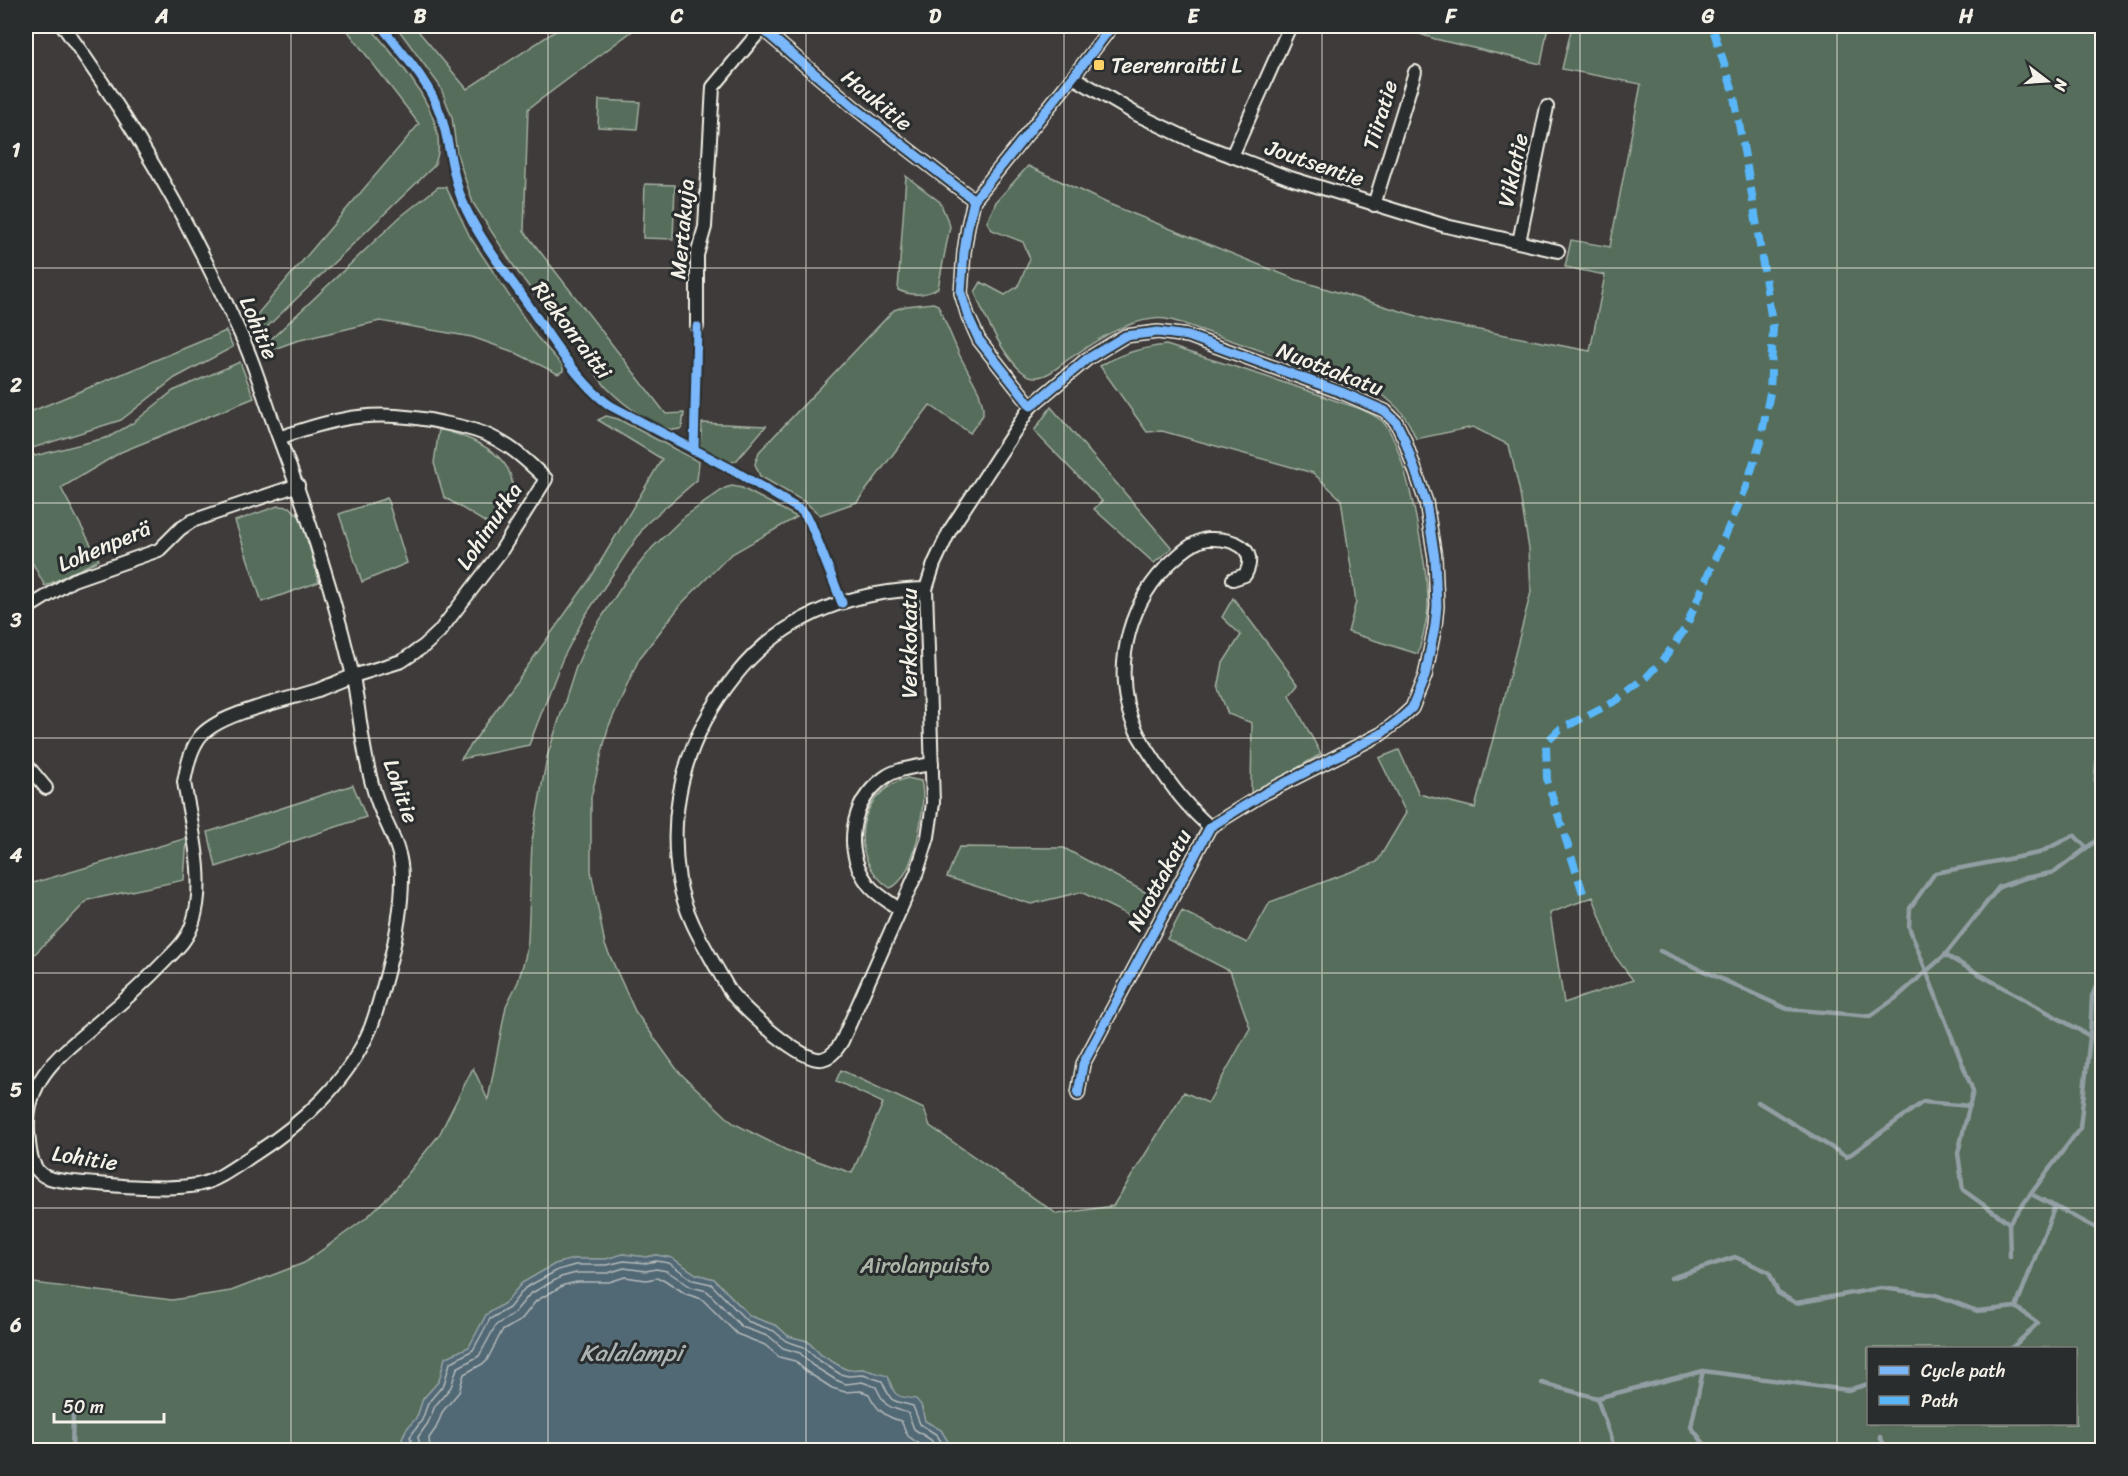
<svg xmlns="http://www.w3.org/2000/svg" width="2128" height="1476" viewBox="0 0 2128 1476" font-family="Sriracha,sans-serif">
	<rect width="100%" height="100%" fill="#3e3b3a"/>
	<filter id="ink" filterUnits="userSpaceOnUse"><feTurbulence type="fractalNoise" baseFrequency=".0167" numOctaves="2"/><feDisplacementMap in="SourceGraphic" scale="12" xChannelSelector="R" yChannelSelector="G"/><feConvolveMatrix kernelMatrix="1 2 1 2 8 2 1 2 1" color-interpolation-filters="sRGB"/></filter>
	<g filter="url(#ink)">
		<g fill="#546d5a" stroke="#a4afa1" stroke-width="1.5" fill-rule="evenodd">
			<path d="M344,26H369C396,58 455,121 434,166L265,329L253,335L248,325L419,124Z"/>
			<path d="M396,26H414L467,89L563,26H639L528,109L524,231L666,414L684,413L682,428C663,438 619,400 606,387L517,271L473,203L457,154L452,117L440,86Z"/>
			<path d="M1396,26H1548L1541,64L1435,39Z"/>
			<path d="M1572,26H2102V734L2100,808L2102,811V1450H953L941,1430L925,1421L921,1405L899,1397L863,1369L848,1370L843,1368L821,1355L807,1341L788,1336L777,1326L750,1316L714,1279L696,1274L672,1258L656,1255L646,1257L623,1254L606,1259H574L555,1264L522,1283L505,1303L486,1315L469,1347L445,1358L439,1381L423,1399L417,1417L406,1430L402,1438L409,1450H26V1282L172,1300L231,1291L304,1263L366,1218L394,1191L439,1135L473,1068L488,1100L506,1006L518,982L525,958L528,941L532,841L547,757L576,667L589,637L624,583L652,548L684,517L725,488L732,486L742,488L797,517L730,555L683,602L639,659L608,728L591,797V871L605,945L635,1011L678,1071L733,1123L786,1150L852,1173L883,1103L836,1081L841,1070L924,1109L930,1126L1057,1214L1113,1206L1184,1092L1208,1103L1250,1028L1230,971L1167,939L1182,911L1247,943L1270,902L1377,862L1406,813L1379,758L1399,750L1419,794L1475,808L1531,592L1529,549L1519,488L1509,445L1473,427L1416,439C1407,415 1398,407 1379,392L1193,327C1180,323 1167,317 1153,319C1122,322 1091,344 1066,361C1057,368 1046,378 1034,377C1011,375 982,312 975,292L981,282L1005,295L1018,286L1030,259L1023,242L992,230L987,222L996,202L1028,166L1109,204L1297,280L1437,322L1590,351L1605,275L1565,267L1571,240L1610,247L1641,84L1562,69ZM1593,897L1614,955L1633,980L1564,1003L1550,913ZM1868,1348H2076V1424H1868Z"/>
			<path d="M599,100L640,102L637,129L598,127Z"/>
			<path d="M906,176L940,202L950,226L938,288C926,296 911,296 898,290Z"/>
			<path d="M645,184L675,185L673,239L643,238Z"/>
			<path d="M438,187H446L470,237L536,336L563,366V371L558,374L514,352L472,337L380,321L296,341L263,353L266,344L400,217Z"/>
			<path d="M933,303L938,305L960,356L979,392L983,407V415L970,433L930,405L857,502L820,515L805,502L760,476L755,464L759,452L894,310L906,306Z"/>
			<path d="M226,331L233,347L175,378L121,420L29,449L35,456L109,437L133,423L173,391L240,362L254,398L121,452L61,488L99,560L45,586L26,551V404L30,412Z"/>
			<path d="M1166,345C1221,363 1277,379 1331,399C1347,405 1369,410 1382,421C1405,442 1429,571 1428,605C1428,621 1422,638 1418,654L1348,632L1356,602L1341,499L1313,473L1162,431L1147,432L1100,366C1122,353 1141,348 1166,345Z"/>
			<path d="M1051,407L1172,548L1154,563L1094,509L1102,501L1034,431Z"/>
			<path d="M606,416L618,419L699,462L697,480L646,524L585,616L562,660L529,745L461,759L590,579L662,459L598,420Z"/>
			<path d="M702,423L766,426L736,461L728,463L703,451L700,444Z"/>
			<path d="M439,429C493,443 538,471 496,529L444,497L434,463Z"/>
			<path d="M387,498L407,563L362,582L339,514Z"/>
			<path d="M278,506L290,507L302,519L319,582L262,602L235,521Z"/>
			<path d="M1233,598L1298,684L1289,695L1321,754L1251,795L1252,723L1228,714L1218,689L1223,663L1241,635L1222,617Z"/>
			<path d="M907,778L921,781C928,804 914,881 890,888C846,858 856,793 907,778Z"/>
			<path d="M353,785L366,817L216,867L208,832Z"/>
			<path d="M187,838L184,880L88,900L26,963V885Z"/>
			<path d="M959,847L1064,848L1156,898L1142,922L1081,892L1031,904L947,877Z"/>
		</g>
		<g fill="#516775" stroke="#929ea3" stroke-width="1.5">
			<path d="M2102,734V811C2088,793 2096,755 2102,734Z"/>
			<path d="M623,1254L646,1257L656,1255L672,1258L696,1274L714,1279L750,1316L777,1326L788,1336L807,1341L821,1355L843,1368L848,1370L863,1369L888,1376C894,1396 895,1397 916,1399L921,1405L925,1421L941,1430L953,1450H409L402,1439L406,1430L417,1417L423,1399L439,1381L445,1358L469,1347L486,1315L505,1303L522,1283L555,1264L574,1259H606Z"/>
		</g>
		<g fill="none" stroke-linecap="round" stroke-linejoin="round">
			<g stroke="#b3baba" stroke-width="1.5">
				<path d="M414,1450L410,1437L422,1420L428,1403L444,1384L450,1363L473,1350L490,1319L509,1308L525,1288L558,1270L575,1265H607L624,1261L646,1263L656,1261L669,1263L693,1280L711,1284L747,1321L774,1331L786,1341L804,1347L817,1359L840,1374L848,1376L863,1375L882,1381C893,1404 888,1399 913,1406L920,1424L937,1435L946,1450"/>
				<path d="M421,1450L418,1437L428,1423L435,1406L451,1387L457,1368L479,1356L496,1325L514,1313L530,1294L561,1277L576,1273H608L624,1268L646,1271L656,1269L667,1271L691,1287L707,1291L742,1327L770,1337L783,1348L800,1353L812,1365L836,1380L846,1384L862,1382L876,1387C886,1408 886,1406 908,1413L914,1429L931,1440L938,1450"/>
				<path d="M430,1450L429,1438L436,1428L443,1411L459,1392L464,1374L486,1362L502,1331L521,1320L536,1301L564,1285L577,1282H609L625,1277L646,1280L657,1278L663,1279L686,1294L702,1299L737,1334L765,1345L779,1357L795,1361L807,1372L832,1388L845,1392L861,1391L869,1394C876,1409 885,1417 901,1421L908,1436L927,1450"/>
			</g>
			<g stroke="#929ea3" stroke-width="4.5">
				<path d="M1660,951L1787,1009L1870,1016L1896,998L1945,955L1999,887L2025,878L2055,872L2102,836"/>
				<path d="M1945,955L2090,1036"/>
				<path d="M1758,1102L1847,1157L1923,1102L1970,1106"/>
				<path d="M2031,1194L2102,1231"/>
				<path d="M2009,1223L1963,1190L1958,1153L1973,1091L1909,927L1910,908L1935,873L2039,853L2074,835L2086,847"/>
				<path d="M2010,1257L2009,1223L2080,1128L2090,1036L2092,996L2102,973"/>
				<path d="M1671,1278L1735,1257L1769,1272L1778,1293L1796,1303L1881,1288L1936,1295L1977,1311L2016,1307"/>
				<path d="M2012,1348L2038,1323L2016,1307L2055,1206"/>
				<path d="M1703,1371L1691,1427L1709,1450"/>
				<path d="M1542,1383L1597,1398L1703,1371L1848,1390L1868,1384"/>
				<path d="M1597,1398L1615,1450"/>
				<path d="M1880,1437L1887,1450"/>
				<path d="M72,1450L73,1412"/>
			</g>
			<g stroke="#f4f1e8" stroke-width="16">
				<g id="street">
					<path d="M63,26C135,125 195,232 245,344C258,374 267,407 279,438C309,516 334,595 353,676L402,661L424,646L439,632L501,551L546,479C533,467 520,453 504,444C486,432 465,427 444,423C380,409 341,415 279,438"/>
					<path d="M759,26L855,108L974,200"/>
					<path d="M1073,77L1136,114L1195,142L1287,177L1446,226L1558,251"/>
					<path d="M1232,156L1290,26"/>
					<path d="M1374,205L1415,72"/>
					<path d="M1519,242L1547,107"/>
					<path d="M697,327V255L705,227L713,87L764,26"/>
					<path d="M926,589C851,591 783,616 735,676C687,736 667,804 679,880C684,912 700,939 716,967C721,975 726,986 732,994C745,1010 802,1063 822,1059C832,1057 837,1049 842,1041L917,872L928,837L933,803L926,589L934,564L950,530L1031,406"/>
					<path d="M26,609L73,580L159,550L180,529L192,521L298,485"/>
					<path d="M353,676C360,716 364,765 378,803C388,830 402,847 402,878C402,908 396,939 388,969C383,988 378,1008 371,1027C349,1080 303,1123 256,1153C239,1164 218,1181 197,1185C173,1189 148,1187 123,1186C107,1184 57,1183 44,1176C39,1173 35,1168 33,1162C29,1153 29,1141 28,1132C25,1076 64,1052 102,1019C124,1001 145,982 165,961C177,949 188,939 193,922C207,880 191,825 184,782C187,767 190,751 199,738C217,713 288,700 318,690C330,685 342,680 353,676Z"/>
					<path d="M26,764L46,788"/>
					<path d="M1210,827C1188,808 1170,785 1155,761C1149,752 1143,743 1138,734C1112,683 1123,619 1158,576C1168,564 1192,540 1208,539C1232,538 1260,547 1245,575L1233,579"/>
					<path d="M900,910C890,902 875,894 868,884C843,850 850,803 884,778C897,768 916,767 932,764"/>
					<path d="M1078,1094L1083,1064L1210,827L1265,793L1381,734L1399,720L1412,708L1425,676L1435,626L1437,606L1435,558L1426,502L1404,438L1396,422L1385,411L1341,392L1188,336L1158,332L1125,336L1087,359L1031,406L979,340L968,316L961,293L964,252L968,226L974,200L1073,77L1112,26"/>
				</g>
			</g>
			<use href="#street" stroke="#2a2d2e" stroke-width="12"/>
			<path stroke="#59b6f9" stroke-width="8" stroke-dasharray="15 8" stroke-linecap="butt" d="M1583,893L1547,780L1546,743L1559,730L1617,700L1647,677L1666,656L1685,629L1746,487L1760,442L1770,393L1773,328L1751,189L1733,91L1712,26"/>
			<g stroke="#2a2d2e" stroke-width="13">
				<g id="cycleway">
					<path d="M381,26C403,54 429,81 441,116C450,143 451,172 462,200C477,236 503,269 525,300C546,331 580,386 611,406L733,470L802,511L810,522L842,603"/>
					<path d="M759,26L855,108L974,200"/>
					<path d="M694,451L697,327"/>
					<path d="M1078,1094L1083,1064L1210,827L1265,793L1381,734L1399,720L1412,708L1425,676L1435,626L1437,606L1435,558L1426,502L1404,438L1396,422L1385,411L1341,392L1188,336L1158,332L1125,336L1087,359L1031,406L979,340L968,316L961,293L964,252L968,226L974,200L1073,77L1112,26"/>
				</g>
			</g>
			<use href="#cycleway" stroke="#7ab7fb" stroke-width="9"/>
		</g>
	</g>
	<path fill="none" stroke="#f4f1e8" stroke-width="1.5" stroke-opacity="0.55" d="M291,26V1450M548,26V1450M806,26V1450M1064,26V1450M1322,26V1450M1580,26V1450M1837,26V1450M26,268H2102M26,503H2102M26,738H2102M26,973H2102M26,1208H2102"/>
	<rect fill="#ffd166" stroke="#2a2d2e" stroke-width="2" x="1093" y="59" width="12" height="12" rx="3"/>
	<g text-anchor="middle" dominant-baseline="central" stroke-width="6" stroke-linejoin="round" paint-order="stroke">
		<g font-size="22" fill="#f4f1e8" stroke="#2a2d2e" text-anchor="start">
			<text x="1111" y="65">Teerenraitti L</text>
		</g>
		<g font-size="22" fill="#f4f1e8" stroke="#2a2d2e">
			<text transform="translate(877 100) rotate(39)">Haukitie</text>
			<text transform="translate(1380 115) rotate(-73)">Tiiratie</text>
			<text transform="translate(1315 163) rotate(19)">Joutsentie</text>
			<text transform="translate(1513 170) rotate(-78)">Viklatie</text>
			<text transform="translate(682 229) rotate(-85)">Mertakuja</text>
			<text transform="translate(259 328) rotate(67)">Lohitie</text>
			<text transform="translate(572 330) rotate(53)">Riekonraitti</text>
			<text transform="translate(1330 369) rotate(21)">Nuottakatu</text>
			<text transform="translate(489 526) rotate(-56)">Lohimutka</text>
			<text transform="translate(104 546) rotate(-23)">Lohenperä</text>
			<text transform="translate(909 643) rotate(-90)">Verkkokatu</text>
			<text transform="translate(401 791) rotate(71)">Lohitie</text>
			<text transform="translate(1159 880) rotate(-62)">Nuottakatu</text>
			<text transform="translate(85 1158) rotate(9)">Lohitie</text>
		</g>
		<g font-size="22" fill="#acb6a8" stroke="#2a2d2e">
			<text x="925" y="1265">Airolanpuisto</text>
		</g>
		<g font-size="24" font-style="italic" fill="#abb3b4" stroke="#2a2d2e">
			<text x="631" y="1353">Kalalampi</text>
		</g>
	</g>
	<rect width="2128" height="1476" fill="none" stroke="#2a2d2e" stroke-width="66"/>
	<rect x="1867" y="1347" width="210" height="78" fill="#2a2d2e" stroke="#7b7b78" stroke-width="1.5"/>
	<rect x="1879" y="1366" width="30" height="9" fill="#7ab7fb" stroke="#7b7b78" stroke-width="1.5"/>
	<text x="1921" y="1377" font-size="18" fill="#f4f1e8">Cycle path</text>
	<rect x="1879" y="1396" width="30" height="9" fill="#59b6f9" stroke="#7b7b78" stroke-width="1.5"/>
	<text x="1921" y="1407" font-size="18" fill="#f4f1e8">Path</text>
	<g transform="translate(2047 81) rotate(107)" stroke="#2a2d2e" stroke-width="4.5" paint-order="stroke">
	<path d="M0-4.5L10 22L0 15L-10 22Z" fill="#f4f1e8"/>
	<text y="-9" font-size="16" font-weight="bold" text-anchor="middle" fill="#f4f1e8">N</text>
	</g>
	<path d="M54 1413v9h110v-9" fill="none" stroke="#f4f1e8" stroke-width="3"/>
	<text x="63" y="1413" font-size="18" fill="#f4f1e8" stroke="#2a2d2e" stroke-width="4.5" paint-order="stroke">50 m</text>
	<rect x="33" y="33" width="2062" height="1410" fill="none" stroke="#f4f1e8" stroke-width="2"/>
	<g font-size="20" text-anchor="middle" font-weight="bold" fill="#f4f1e8">
		<text x="162" y="23">A</text>
		<text x="420" y="23">B</text>
		<text x="677" y="23">C</text>
		<text x="935" y="23">D</text>
		<text x="1193" y="23">E</text>
		<text x="1451" y="23">F</text>
		<text x="1708" y="23">G</text>
		<text x="1966" y="23">H</text>
		<text x="16" y="157">1</text>
		<text x="16" y="392">2</text>
		<text x="16" y="627">3</text>
		<text x="16" y="862">4</text>
		<text x="16" y="1097">5</text>
		<text x="16" y="1332">6</text>
	</g>
</svg>
